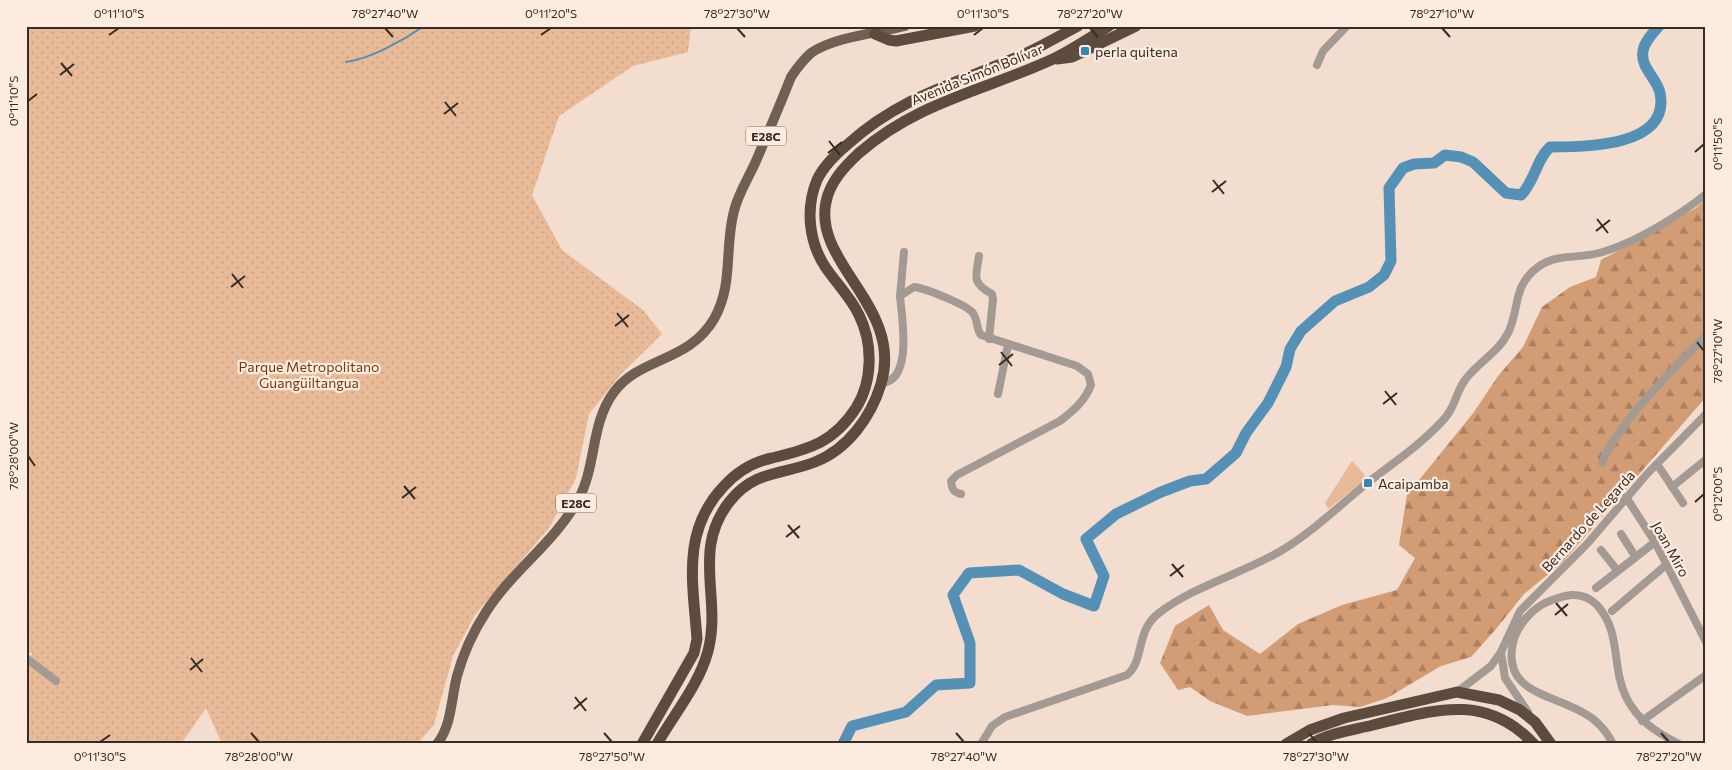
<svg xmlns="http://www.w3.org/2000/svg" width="1732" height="770" viewBox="0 0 1732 770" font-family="Commissioner,sans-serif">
	<defs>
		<pattern id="forest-firs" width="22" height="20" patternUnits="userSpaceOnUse" patternTransform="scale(1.25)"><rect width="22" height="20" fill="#d29c74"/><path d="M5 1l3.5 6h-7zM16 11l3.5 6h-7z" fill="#ab7f5f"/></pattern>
		<pattern id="park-dots" width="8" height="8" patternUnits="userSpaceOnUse" patternTransform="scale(1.25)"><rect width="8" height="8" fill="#e8ba98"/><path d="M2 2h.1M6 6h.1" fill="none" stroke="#c8a083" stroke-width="1.8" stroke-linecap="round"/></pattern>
	</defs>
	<rect width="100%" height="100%" fill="#f3ddce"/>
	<path fill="#e8ba98" d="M1352,461L1364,474L1365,480L1328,509L1325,503Z"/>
	<path fill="url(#forest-firs)" d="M1706,199V397L1563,562L1524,594L1496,629L1471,657L1441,666L1387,698L1360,707L1333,705L1247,716L1210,701L1190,687L1178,690L1160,663L1175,626L1209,605L1223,630L1260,654L1298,624L1342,605L1397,590L1415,558L1399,545L1407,495L1474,412L1498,376L1523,347L1542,307L1570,287L1596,277L1601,260L1696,208Z"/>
	<path fill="url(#park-dots)" d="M26,26H691L688,52L633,66L559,116L532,195L562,250L643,310L662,334L621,374L589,414L576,478L549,528L475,615L453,656L434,725L417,744H222L206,708L181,744H26V675L32,653L26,652Z"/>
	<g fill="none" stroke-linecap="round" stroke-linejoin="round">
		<path stroke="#5590b6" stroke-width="2" d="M346,62C370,59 404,40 424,26"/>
		<path stroke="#5590b6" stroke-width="11" d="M843,744L852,726L906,712L936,685L970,683V643L953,595L969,573L1019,570L1063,594L1094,606L1104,576L1086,539L1116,514L1161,492L1190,481L1206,479L1236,453L1246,433L1268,403L1286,367L1290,349L1301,331L1335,301L1369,287L1384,275L1391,261L1389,188L1403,168L1414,164L1434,163L1445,155L1461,157L1473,162L1506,193L1521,195C1535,181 1536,160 1550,147C1585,147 1671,147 1660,93C1657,78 1640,68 1643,51C1644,42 1653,33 1659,26"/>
		<g stroke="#a49a94" stroke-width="8">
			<path d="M1317,65L1323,51L1347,26"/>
			<path d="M979,256C976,276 971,283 992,294L993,299L989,339"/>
			<path d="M900,296L904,252"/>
			<path d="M882,383C913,380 902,318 900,296L914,287C925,288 967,305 973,313C978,320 976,329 981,335L1077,366L1088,374L1091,385C1085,401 1073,411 1060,421L957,475L951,481C952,489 953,492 961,494"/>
			<path d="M998,394L1008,345"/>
			<path d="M1602,463C1617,423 1675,368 1706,335"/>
			<path d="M1657,464L1683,503"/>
			<path d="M1672,487L1704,461"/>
			<path d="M1626,497L1655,542L1706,642"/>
			<path d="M1621,534L1635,556"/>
			<path d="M1601,550L1617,570"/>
			<path d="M1596,588L1655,542"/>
			<path d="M1612,611L1666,565"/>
			<path d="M1501,652L1505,678L1528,712"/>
			<path d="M26,658L56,681"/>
			<path d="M1457,692L1491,666L1501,652L1520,611L1587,544L1647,474L1706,414"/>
			<path d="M1642,721L1706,675"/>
			<path d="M981,744L992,726L1005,717L1127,675C1145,660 1135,631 1159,613C1192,587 1241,574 1279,552C1310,534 1338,507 1366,484C1393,463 1422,444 1445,418C1455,407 1456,392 1465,380C1477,363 1499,352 1508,333C1520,309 1512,286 1538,267C1557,253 1578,259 1599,253C1633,244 1679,216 1706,194"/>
			<path d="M1613,744C1606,730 1596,719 1582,712C1551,694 1502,692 1513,643C1516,627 1531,610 1545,603C1563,595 1581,589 1597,605C1622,633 1611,666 1626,697C1638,721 1656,732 1679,744"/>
		</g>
		<path stroke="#706054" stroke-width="10" d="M437,744C452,725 451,699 457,676C463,654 473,632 486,612C512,571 554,543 578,500C597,466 590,424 614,392C640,357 689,362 714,319C734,284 724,248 734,211C738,194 749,177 756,161C768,133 780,105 791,77C797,68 803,60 811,53C833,37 878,33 905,26"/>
		<g stroke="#5d4b3e" stroke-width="11">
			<path d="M875,34L889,40L896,41L975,26"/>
			<path d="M1057,59L1072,57L1136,26"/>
			<path d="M642,744L694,653L697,639C693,583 681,531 724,486C738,471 753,462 772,458C810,449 834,442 856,408C873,381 873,343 859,315C851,298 837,284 826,268C809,243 805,209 817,180C824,165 836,154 848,144C906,92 964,82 1031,51C1047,43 1063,34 1078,26"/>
			<path d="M657,744C674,714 699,685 708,651C722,598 691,550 730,501C755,470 782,475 815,462C848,449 871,417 881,384C904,307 813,264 826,202C830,182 844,167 859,153C919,101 984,91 1053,59C1072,50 1091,37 1109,26"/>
			<path d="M1286,744L1310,730L1344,718L1457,692L1499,700L1520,710L1535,722L1551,744"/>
			<path d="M1311,744C1329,733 1353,730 1373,725C1434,710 1485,692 1534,744"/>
		</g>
	</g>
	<path fill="none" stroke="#342c26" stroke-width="2" d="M385,28L393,37M737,28L745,37M1090,28L1098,37M1442,28L1450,37M109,35L119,28M541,35L551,28M974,35L983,28M61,63L72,76M60,75L74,64M28,101L37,94M445,102L456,116M444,114L458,103M829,141L840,155M1695,152L1704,144M828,153L842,142M1213,180L1224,194M1212,192L1226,181M1597,219L1608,233M1596,231L1610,220M232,274L243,288M231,287L245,276M617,313L628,327M615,326L629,315M1697,342L1704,351M1001,352L1012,366M999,365L1013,354M1385,391L1396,405M1383,404L1397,393M28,456L35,466M404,486L415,499M402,498L416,487M1695,502L1704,494M788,525L799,538M786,537L800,526M1172,564L1183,577M1170,576L1184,565M1556,603L1567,616M1555,615L1568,604M191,658L202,672M190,670L203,659M575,697L586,711M574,709L587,698M251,733L259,742M604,733L612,742M956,733L964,742M1309,733L1316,742M1661,733L1669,742M100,742L110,735"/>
	<g fill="#3487b7" stroke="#fdebdf" stroke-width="2">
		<rect x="1080" y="46" width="10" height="10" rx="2.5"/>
		<rect x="1363" y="478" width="10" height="10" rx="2.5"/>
	</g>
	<g text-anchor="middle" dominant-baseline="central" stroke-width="4.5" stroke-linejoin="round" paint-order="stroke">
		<g fill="#fdebdf" stroke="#70655e" stroke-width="1">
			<rect x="746" y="126.5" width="40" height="19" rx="4"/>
			<rect x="556" y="493.5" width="40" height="19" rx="4"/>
		</g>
		<g font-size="12" font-weight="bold" fill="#342c26">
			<text x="766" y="136">E28C</text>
			<text x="576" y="503">E28C</text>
		</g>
		<g font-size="14" fill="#342c26" stroke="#fdebdf" text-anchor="start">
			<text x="1095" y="51">perla quitena</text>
			<text x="1378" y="483">Acaipamba</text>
		</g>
		<g font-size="14" fill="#342c26" stroke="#fdebdf">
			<text transform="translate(977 74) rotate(-22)">Avenida Simón Bolívar</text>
			<text transform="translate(1588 521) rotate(-48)">Bernardo de Legarda</text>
			<text transform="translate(1671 549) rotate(61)">Joan Miro</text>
		</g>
		<g font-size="14" fill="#6f3c0d" stroke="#fdebdf">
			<text x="309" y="366">Parque Metropolitano<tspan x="309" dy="16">Guangüiltangua</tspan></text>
		</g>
	</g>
	<rect width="1732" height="770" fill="none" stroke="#fdebdf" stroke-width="55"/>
	<rect x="28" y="28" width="1676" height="714" fill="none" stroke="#342c26" stroke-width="2"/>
	<g font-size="12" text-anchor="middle" fill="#342c26">
		<text x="119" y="18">0°11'10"S</text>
		<text x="385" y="18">78°27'40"W</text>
		<text x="551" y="18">0°11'20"S</text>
		<text x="737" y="18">78°27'30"W</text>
		<text x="983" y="18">0°11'30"S</text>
		<text x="1090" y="18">78°27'20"W</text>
		<text x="1442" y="18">78°27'10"W</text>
		<text transform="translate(14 101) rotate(-90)" y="4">0°11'10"S</text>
		<text transform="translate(1718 144) rotate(-90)" y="4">0°11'50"S</text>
		<text transform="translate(1718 351) rotate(-90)" y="4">78°27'10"W</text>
		<text transform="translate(14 456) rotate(-90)" y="4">78°28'00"W</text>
		<text transform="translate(1718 494) rotate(-90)" y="4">0°12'00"S</text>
		<text x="100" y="761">0°11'30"S</text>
		<text x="259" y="761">78°28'00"W</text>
		<text x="612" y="761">78°27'50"W</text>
		<text x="964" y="761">78°27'40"W</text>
		<text x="1316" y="761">78°27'30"W</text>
		<text x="1669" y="761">78°27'20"W</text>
	</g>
</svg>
